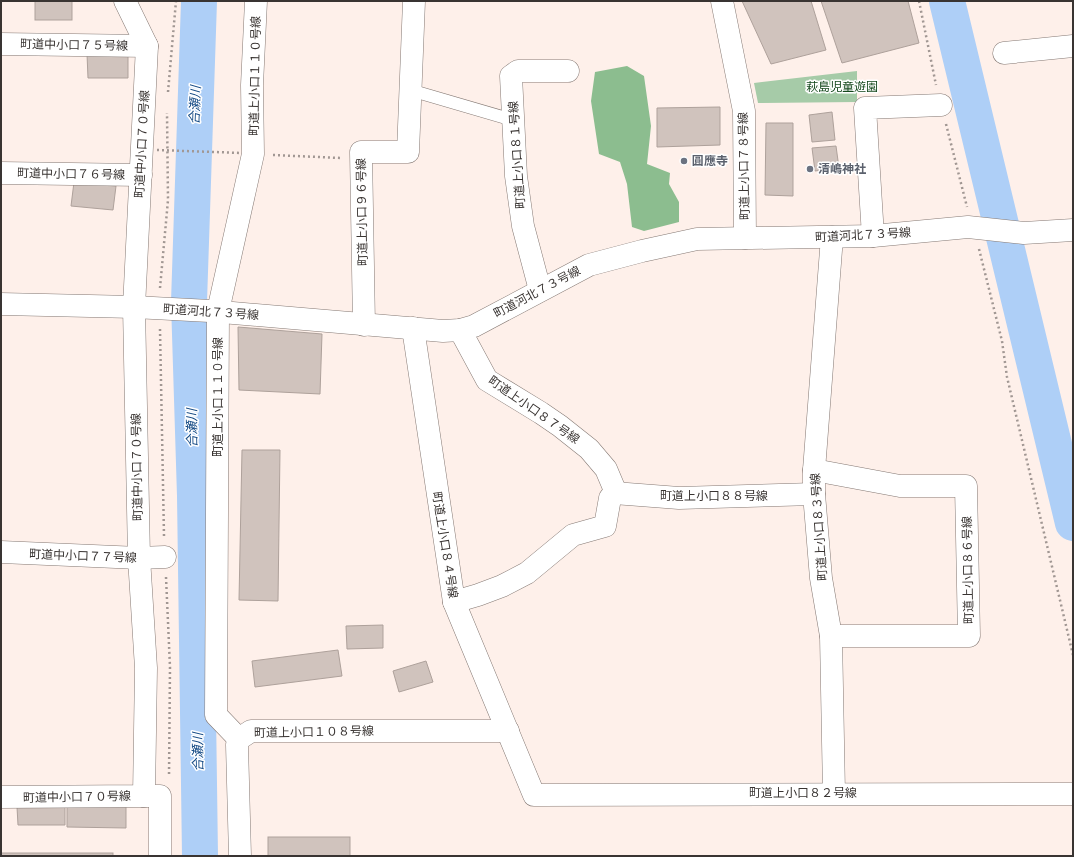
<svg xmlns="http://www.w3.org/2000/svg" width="1074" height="857" viewBox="0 0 1074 857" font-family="Roboto,'Noto Sans JP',sans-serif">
	<rect width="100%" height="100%" fill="#fef0ea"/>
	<path fill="#a6cba8" d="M857,71V102L758,103L754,83Z"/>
	<path fill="#8cbd8f" d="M627,66L644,76L651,126L647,164L670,173L669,184L679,202V222L644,231L632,227L627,184L620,162L599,154L591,101L595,72Z"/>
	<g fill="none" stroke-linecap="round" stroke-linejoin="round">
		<g stroke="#aecff7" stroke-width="36">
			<path d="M199,1L189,302L195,496L200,856"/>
			<path d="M947,1L1073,523"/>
		</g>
	</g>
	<g fill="#d0c3bd" stroke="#aea19b">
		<rect x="35" y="1" width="37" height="19"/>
		<path d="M742,1H811L826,50L771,64Z"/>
		<path d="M821,1H908L919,43L842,63Z"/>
		<path d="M128,53V78H88L87,54Z"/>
		<path d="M720,107V145L657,147V108Z"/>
		<path d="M832,112L835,140L812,142L809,115Z"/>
		<path d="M766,123H793V196L765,195Z"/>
		<path d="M836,146L839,168L815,171L812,148Z"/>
		<path d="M74,182L116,186L113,210L71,206Z"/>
		<path d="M238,327L322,334L320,394L239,390Z"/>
		<path d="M242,450H280L278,601L239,600Z"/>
		<path d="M383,625V648L347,649L346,626Z"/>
		<path d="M338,650L342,676L255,687L252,661Z"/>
		<path d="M426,661L433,682L399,692L393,671Z"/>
		<path d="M67,805L126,806V828L67,827Z"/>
		<path d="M65,806V825H18L17,807Z"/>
		<rect x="268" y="837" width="82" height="19"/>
		<rect x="1" y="853" width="112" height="3"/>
	</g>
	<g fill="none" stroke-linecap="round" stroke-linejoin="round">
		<g stroke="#857974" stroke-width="13">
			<path id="lane" d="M410,90L513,120"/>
		</g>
		<g stroke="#857974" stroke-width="23">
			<g id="street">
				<path d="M722,1L744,111L745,238"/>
				<path d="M1,44L147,46"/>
				<path d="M1004,53L1073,46"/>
				<path d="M1,173L141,175"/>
				<path d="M873,236L865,108L941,105"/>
				<path d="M832,237L814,470V494L821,578L831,636L834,793"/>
				<path d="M540,290L523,226L516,176L511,76L518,71H568"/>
				<path d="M1,304L134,307L210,311L443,331L460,330L474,326L589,265L642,251L697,239L873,236L968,227L1024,233L1073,230"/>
				<path d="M364,325L361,152H408L414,1"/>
				<path d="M413,328L454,602L534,795L1073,794"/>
				<path d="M814,470L900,486H966L969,636H831"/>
				<path d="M614,493L679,498L814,494"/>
				<path d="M1,552L139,558L165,557"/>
				<path d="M454,602L478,595L502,586L527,573L573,535L605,526L610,498L614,493V488L606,469L589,449L560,426L541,413L487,380L460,330"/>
				<path d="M239,739L216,715L218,311L253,154L252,85L256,1"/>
				<path d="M144,796H160V856"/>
				<path d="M1,797L144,796L146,668L139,558L134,307L147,46L125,1"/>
				<path d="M240,856L237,745L239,739L251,731H508"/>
			</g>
		</g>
		<g stroke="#a19793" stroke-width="2.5" stroke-dasharray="2 3" stroke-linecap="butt">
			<path d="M919,1L936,85"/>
			<path d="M168,92L176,1"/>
			<path d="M946,124L967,207"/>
			<path d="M273,155L341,158"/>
			<path d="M979,249L1002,341L1007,377L1073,655"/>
			<path d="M160,288L168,200L167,113"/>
			<path d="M160,329L164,536"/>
			<path d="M166,577L170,667L169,777"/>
		</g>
		<use href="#lane" stroke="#fff" stroke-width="12"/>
		<use href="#street" stroke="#fff" stroke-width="22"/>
		<path stroke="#a19793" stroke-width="2.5" stroke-dasharray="2 3" stroke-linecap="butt" d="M157,150L242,153"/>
	</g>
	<g fill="#6b7280" stroke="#fff" stroke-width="1.5">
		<circle cx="684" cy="161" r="4"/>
		<circle cx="810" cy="169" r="4"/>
	</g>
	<g text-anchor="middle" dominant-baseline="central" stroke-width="3" stroke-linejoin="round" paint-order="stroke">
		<g font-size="12" fill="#393432" stroke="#fff">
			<text transform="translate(74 45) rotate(1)">町道中小口７５号線</text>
			<text transform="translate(255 76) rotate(-89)">町道上小口１１０号線</text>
			<text transform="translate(142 144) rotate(-87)">町道中小口７０号線</text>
			<text transform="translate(517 155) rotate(-94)">町道上小口８１号線</text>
			<text transform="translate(744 166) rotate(-91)">町道上小口７８号線</text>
			<text transform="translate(71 174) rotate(1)">町道中小口７６号線</text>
			<text transform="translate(362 212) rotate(-91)">町道上小口９６号線</text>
			<text transform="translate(863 235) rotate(-3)">町道河北７３号線</text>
			<text transform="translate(537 292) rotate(-28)">町道河北７３号線</text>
			<text transform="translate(211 312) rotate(4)">町道河北７３号線</text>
			<text transform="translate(218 397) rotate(-90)">町道上小口１１０号線</text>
			<text transform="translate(534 410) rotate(35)">町道上小口８７号線</text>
			<text transform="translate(137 467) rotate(-91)">町道中小口７０号線</text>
			<text x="714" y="496">町道上小口８８号線</text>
			<text transform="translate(819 527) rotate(-94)">町道上小口８３号線</text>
			<text transform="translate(445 545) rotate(81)">町道上小口８４号線</text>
			<text transform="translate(83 556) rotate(2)">町道中小口７７号線</text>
			<text transform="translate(968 570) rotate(-91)">町道上小口８６号線</text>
			<text transform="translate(314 732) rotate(-1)">町道上小口１０８号線</text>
			<text x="803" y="793">町道上小口８２号線</text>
			<text transform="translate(77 797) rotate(-1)">町道中小口７０号線</text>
		</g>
		<g font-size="12" fill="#13471b" stroke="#fff">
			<text x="842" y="87">萩島児童遊園</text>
		</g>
		<g font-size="12" font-weight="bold" fill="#5b616d" stroke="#fff" text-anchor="start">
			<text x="692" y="161">圓應寺</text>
			<text x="818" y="169">清嶋神社</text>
		</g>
		<g font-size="13" font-style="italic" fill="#134984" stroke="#fff">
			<text transform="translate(195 105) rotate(-88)">合瀬川</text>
			<text transform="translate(192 428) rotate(-91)">合瀬川</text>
			<text transform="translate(198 752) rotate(-91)">合瀬川</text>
		</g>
	</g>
	<rect width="1074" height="857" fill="none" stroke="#393432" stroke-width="4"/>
</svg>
